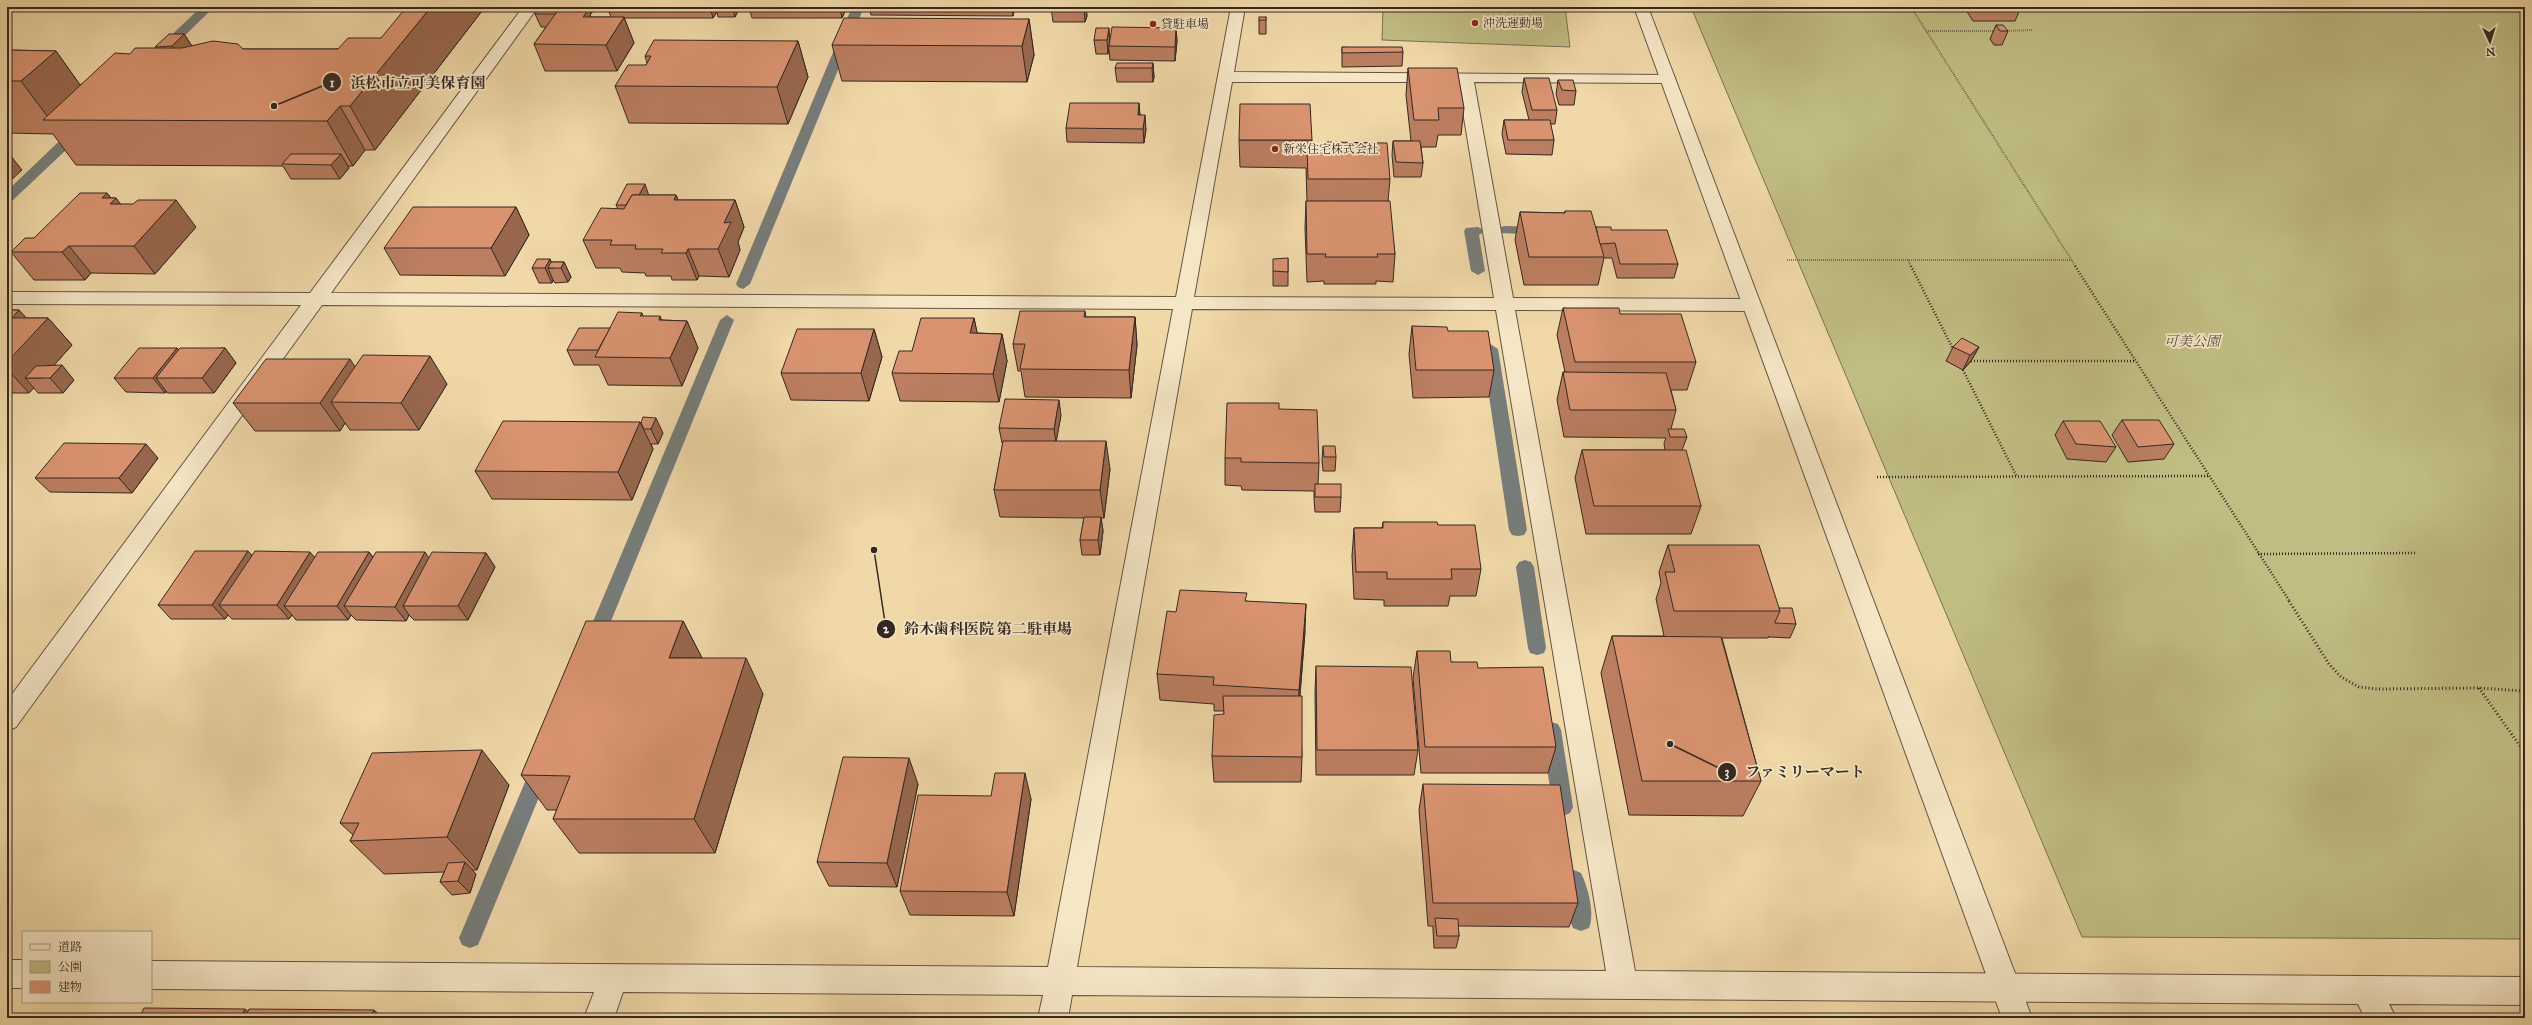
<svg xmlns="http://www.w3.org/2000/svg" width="2532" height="1025" viewBox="0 0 2532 1025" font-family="'IM FELL Great Primer','Noto Serif JP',serif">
	<rect width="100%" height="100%" fill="#f0d8a8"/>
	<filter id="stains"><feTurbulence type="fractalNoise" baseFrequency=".005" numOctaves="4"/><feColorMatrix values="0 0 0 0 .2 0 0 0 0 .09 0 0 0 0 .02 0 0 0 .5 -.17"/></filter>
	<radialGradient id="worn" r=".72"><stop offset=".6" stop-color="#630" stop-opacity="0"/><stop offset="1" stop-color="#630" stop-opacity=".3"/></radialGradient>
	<g fill="#c0bd83" stroke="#7a7252">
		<path d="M1383,7H1565L1570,47L1382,40Z"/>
		<path d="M1691,7H2525V939L2082,937Z"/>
	</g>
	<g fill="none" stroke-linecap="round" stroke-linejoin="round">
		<g fill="#767d7a" fill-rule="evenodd">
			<path d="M201,7H214L168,52H160V46Z"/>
			<path d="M852,7H864L750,284L743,289L738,287L736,284Z"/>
			<path d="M79,126L84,127L85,130L84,133L12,201L7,202V191L74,127Z"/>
			<path d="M1505,226L1539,227L1546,231L1539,235L1500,233L1498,230L1500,227Z"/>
			<path d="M1478,227L1485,231L1479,235L1485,271L1478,275L1471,271L1464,231L1466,228Z"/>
			<path d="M727,315L734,320L602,643L600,648L593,650L586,648L584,643L720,320Z"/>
			<path d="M1490,344L1498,349L1527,530L1524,535L1518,536L1512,535L1509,530L1482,349Z"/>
			<path d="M1525,560L1531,562L1534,567L1546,648L1544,653L1537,655L1530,653L1528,648L1516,567L1519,562Z"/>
			<path d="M1551,722L1558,724L1561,730L1573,807L1570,813L1563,816L1556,813L1553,807L1541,730L1544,724Z"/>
			<path d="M541,759L548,762L551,768L481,938L478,945L470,948L462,945L459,938L531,768L534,762Z"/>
			<path d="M1574,870L1581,873C1588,887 1595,914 1589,928L1581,931L1573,928C1567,914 1560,887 1567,873Z"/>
		</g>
		<g stroke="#645444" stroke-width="2">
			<g id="minor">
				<path d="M523,7H538L331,293L1176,297L1231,7H1245L1234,72L1673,75L1675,78L1667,83L1474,82L1513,298L1751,299L1758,301L1761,305L1758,309L1751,311L1515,310L1635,971L2525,977V1005L2389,1004L2396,1018H2365L2358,1004L1072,995L1068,1018H1038L1043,995L623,992L614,1018H584L594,992L151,989V961L1048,967L1173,309L322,305L16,727L7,731V701L301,305L7,304V292L310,293ZM1232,82H1458L1494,298L1194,297ZM1192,309L1496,310L1606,971L1077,967Z"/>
				<rect x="7" y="960" width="16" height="28"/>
			</g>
		</g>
		<g stroke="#645444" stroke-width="2">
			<path id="tertiary" d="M1634,7H1648L2032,1018H2002Z"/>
		</g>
		<g stroke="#352822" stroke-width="2" stroke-dasharray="0.5 1.5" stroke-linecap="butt">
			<path d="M1911,7L2076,267"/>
			<path d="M1926,31H1996"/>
			<path d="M2005,31L2032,30"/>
			<path d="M1787,260H2071"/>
			<path d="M1908,260L1911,267"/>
		</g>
		<g stroke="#352822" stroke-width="2.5" stroke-dasharray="1 2" stroke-linecap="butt">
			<path d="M1911,266L1954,351"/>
			<path d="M2075,266L2290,602"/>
			<path d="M1971,361H2136"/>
			<path d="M1963,370L2017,477"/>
			<path d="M1877,477L2208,476"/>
			<path d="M2258,554L2417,553"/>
		</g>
		<g stroke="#352822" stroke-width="3" stroke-dasharray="1 2.5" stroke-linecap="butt">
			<path d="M2289,601L2329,664L2341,677L2359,687L2377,689L2479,688L2525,691"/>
			<path d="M2479,688L2525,753"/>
		</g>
		<use href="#minor" fill="#f5e6c6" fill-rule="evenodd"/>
		<use href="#tertiary" fill="#f5e6c6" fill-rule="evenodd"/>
	</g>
	<g fill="#bb7e60" stroke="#352822">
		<path d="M413,7H485L375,150H365L353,166H348L349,168L340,179H291L283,166L76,165L53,134L7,133V50L56,51L80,85L130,54L156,48L155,47L184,34L192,46L243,49H338L381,38L415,11Z"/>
		<path d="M540,7H564L565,9H570L569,7H595V8L590,15L591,17H611L607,7H740L735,17H718L717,12L713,18H624L634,43L617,71H545L534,44L546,27H541L535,14Z"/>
		<path d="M749,7H847L842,18H752Z"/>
		<path d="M869,7H1015L1013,16L871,15Z"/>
		<path d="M1051,7H1086L1087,16L1085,22H1053Z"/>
		<path d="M1964,7H2021L2015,21H1973Z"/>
		<path d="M1266,17V34H1259V20Z"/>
		<path d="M1029,19L1034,55L1027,82L842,81L832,45Z"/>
		<path d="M1996,25L2008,31L2002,45H1994L1990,39Z"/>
		<path d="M1176,28L1177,41L1175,61L1110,60L1109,50L1108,54H1096L1094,40L1110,39Z"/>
		<path d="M798,41L808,77L788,124L629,123L615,86L646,65L647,63L645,56Z"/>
		<path d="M1342,47L1403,52L1402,66L1342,67Z"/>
		<path d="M1153,63L1154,77L1153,82H1117L1115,68Z"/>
		<path d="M1408,68L1464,108L1461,135H1438L1436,147H1421L1423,163L1421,177H1394L1392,155L1393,141H1411L1406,95Z"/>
		<path d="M1524,78L1557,110L1555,124H1550L1554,140L1552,155L1506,154L1502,134L1504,120H1529L1522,92Z"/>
		<path d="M1558,80L1576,91L1574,105H1559L1556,94Z"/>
		<path d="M1139,103L1140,115L1146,129L1144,143L1067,142L1066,128Z"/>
		<path d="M1239,140H1312V148H1325V142L1390,179L1388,201L1395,254L1393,282L1376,281V284H1324V281L1307,282L1305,228L1306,201H1307L1306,168L1240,167Z"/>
		<path d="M107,193L111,198H116L120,204L196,227L155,274L91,273L85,280H34L11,252Z"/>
		<path d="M649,195H676L678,200H735L744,227L738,242L740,250L729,277L699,276L697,280H672L671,276H646L645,273L622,272L620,268H596L583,240L618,209L616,205Z"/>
		<path d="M516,207L529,235L505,276L400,275L384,248Z"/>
		<path d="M1565,211L1596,227L1611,230L1678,264L1674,278H1617L1612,258H1604L1598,285H1524L1515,240L1520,212L1564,213Z"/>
		<path d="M1288,258V286H1273V271Z"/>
		<path d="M550,259L551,262H564L571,277L568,282L555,283L553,280L552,283H539L532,268Z"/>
		<path d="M1563,308L1620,314L1696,362L1687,390H1671L1676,410L1671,429L1687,437L1682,450L1701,506L1691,534H1586L1575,478L1582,450H1665L1664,443L1666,438L1564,437L1557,400L1563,372H1565L1557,335Z"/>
		<path d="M7,310H19L26,318H48L72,345L54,365L74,380L63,393H38L34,388L29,393H7Z"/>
		<path d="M1085,311L1086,317H1135L1137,345L1131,398L1025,397L1021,371H1018L1013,344Z"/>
		<path d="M642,313L643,316L662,320L687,321L698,348L682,386L608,385L599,365H574L567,350L610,328Z"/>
		<path d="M974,318L977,333L1002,334L1007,361L999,402L900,401L892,373L912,351Z"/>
		<path d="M1412,326L1448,331L1494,370L1489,397L1413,398L1409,354Z"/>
		<path d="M874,329L882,357L869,401L791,400L781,373Z"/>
		<path d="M1953,347H1979L1971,361L1963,370L1946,361Z"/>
		<path d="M177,348L179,350L225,348L236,363L214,393H167L166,391L165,393L126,392L114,378Z"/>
		<path d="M355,367L447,384L419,430H350L345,423L340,431H255L233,403Z"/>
		<path d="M1279,409L1319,463L1318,484L1341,497L1340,512H1315L1314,499V491L1242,490L1241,486L1225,485V458Z"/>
		<path d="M1061,415L1056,441L1110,469L1104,518H1101L1103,531L1100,555H1082L1080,540L1084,518L1000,517L994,490L1003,443H1002L999,428Z"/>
		<path d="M2122,420L2174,444L2164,459L2128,462L2112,435Z"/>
		<path d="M2063,421L2116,447L2106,462L2067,459L2055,435Z"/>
		<path d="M640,422L641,423L663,433L658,444H651L653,449L632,500L492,499L475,471Z"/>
		<path d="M1323,446L1336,457L1335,471H1323L1322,461Z"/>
		<path d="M158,458L132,493L50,492L35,478Z"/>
		<path d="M1383,522L1438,525L1481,569L1476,596H1450L1448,606H1384V600L1354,599L1352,556L1354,528H1382Z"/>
		<path d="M1668,545L1779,608L1796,624L1790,638L1769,637V636L1768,638H1722L1761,781L1743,816L1629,815L1601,673L1612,636H1664L1656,599L1661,583L1659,572Z"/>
		<path d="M248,551L252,556L314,557L369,552L373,557L429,558L486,553L495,567L468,620H414L409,615L406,621L356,620L351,615L348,620H296L292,615L289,619H232L228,615L225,619H171L158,605Z"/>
		<path d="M1247,601L1305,631L1300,696L1302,757L1301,782H1214L1212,756L1224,714V711H1214V704L1160,700L1157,674L1176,612Z"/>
		<path d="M683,621L702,658L763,694L715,853H579L553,819L557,810H547L521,775Z"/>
		<path d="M1417,651L1451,662L1478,668L1556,747L1548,773H1421L1413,678Z"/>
		<path d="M1316,666L1418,750L1414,775H1316L1315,693Z"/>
		<path d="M918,784L897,887L829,886L817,862Z"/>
		<path d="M1423,784L1578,903L1569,927L1458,926L1459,936L1456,948H1434L1433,930V926H1428L1419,810Z"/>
		<path d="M509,785L477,870H472L476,874L470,893L452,895L440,882L444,872L384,874L350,841L353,835L340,823Z"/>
		<path d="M991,796L1031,799L1014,916L910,915L900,891Z"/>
	</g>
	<g fill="#98674e" stroke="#352822">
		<path d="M431,7H485L375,150L350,106Z"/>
		<path d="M561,7H564L568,17L556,14Z"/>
		<path d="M586,7H595V8L590,15L598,36L583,17L587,11Z"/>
		<path d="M710,7H715L717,12L713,18Z"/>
		<path d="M732,7H740L735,17Z"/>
		<path d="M840,7H847L842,18Z"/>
		<path d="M1012,7H1015L1013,16Z"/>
		<path d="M1084,7H1086L1087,16L1085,22Z"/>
		<path d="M624,17L634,43L617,71L606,45Z"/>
		<path d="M1029,19L1034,55L1027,82L1022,46Z"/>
		<path d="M1109,28L1110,42L1109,46L1108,54L1107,40Z"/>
		<path d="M1176,28L1177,41L1175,61V47Z"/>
		<path d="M184,34L193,48L180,60L172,46Z"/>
		<path d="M798,41L808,77L788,124L777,87Z"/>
		<path d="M56,51L93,103L50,120L21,81Z"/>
		<path d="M1153,63L1154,77L1153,82L1152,68Z"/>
		<path d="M1139,103L1140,117L1139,129L1138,115Z"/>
		<path d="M340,106L365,150L353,166L327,121Z"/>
		<path d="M1145,115L1146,129L1144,143L1143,129Z"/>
		<path d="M7,151L22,170L7,184Z"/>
		<path d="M341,154L349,168L340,179L331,165Z"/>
		<path d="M645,184L650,199L634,205Z"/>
		<path d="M107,193L113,201L116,198L136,225L102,198Z"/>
		<path d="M676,195L687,222L674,200Z"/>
		<path d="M176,200L196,227L155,274L134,246Z"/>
		<path d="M735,200L744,227L738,242L740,250L729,277L718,249L724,223Z"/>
		<path d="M516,207L529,235L505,276L491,248Z"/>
		<path d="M69,246L91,273L85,280L62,252Z"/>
		<path d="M688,249L699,276L697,280L686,253Z"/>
		<path d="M550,259L554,268H548L553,280L552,283L545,268Z"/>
		<path d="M564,262L571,277L568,282L561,268Z"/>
		<path d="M19,310L37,330L48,318L72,345L43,378H25L34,388L29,393L7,369V362L12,318Z"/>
		<path d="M660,316L672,344L659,320Z"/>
		<path d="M1135,317L1137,345L1131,398L1129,370Z"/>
		<path d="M974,318L980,346L970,333Z"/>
		<path d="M687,321L698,348L682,386L670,358Z"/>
		<path d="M874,329L882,357L869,401L861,373Z"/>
		<path d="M1002,334L1007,361L999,402L993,374Z"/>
		<path d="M1979,347L1971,361L1963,370L1970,355Z"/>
		<path d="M177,348L189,362L156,378L166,391L165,393L153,378Z"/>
		<path d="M225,348L236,363L214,393L202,378Z"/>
		<path d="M430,356L447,384L419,430L401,403Z"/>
		<path d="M350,359L368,387L331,402L345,423L340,431L320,403Z"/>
		<path d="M62,365L74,380L63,393L50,378Z"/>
		<path d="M1059,400L1061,415L1056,443L1054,429Z"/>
		<path d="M656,418L663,433L658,444L651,429Z"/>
		<path d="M640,422L653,449L632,500L618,472Z"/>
		<path d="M1106,441L1110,469L1104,518L1100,490Z"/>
		<path d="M146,444L158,458L132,493L119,478Z"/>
		<path d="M1101,517L1103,531L1100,555L1098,540Z"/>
		<path d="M248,551L260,565L219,605L228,615L225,619L212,605Z"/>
		<path d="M310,552L322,566L284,606L292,615L289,619L277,605Z"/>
		<path d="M369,552L379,566L344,606L351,615L348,620L337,606Z"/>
		<path d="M425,552L435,567L403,606L409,615L406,621L395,607Z"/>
		<path d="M486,553L495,567L468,620L458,606Z"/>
		<path d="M1306,604L1305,631L1298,716L1299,690Z"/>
		<path d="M683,621L702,658H669Z"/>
		<path d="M746,658L763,694L715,853L694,819Z"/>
		<path d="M482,750L509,785L477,870L447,837Z"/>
		<path d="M909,758L918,784L897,887L887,863Z"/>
		<path d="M1025,773L1031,799L1014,916L1007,892Z"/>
		<path d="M465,862L476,874L470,893L458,881Z"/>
		<path d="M245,1009L257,1018H240Z"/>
		<path d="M374,1010L383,1018H370Z"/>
	</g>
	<g fill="#d99370" stroke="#352822">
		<path d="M420,7H431L350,106H340L327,121L43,120L115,53L130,54L135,48H182L213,41L238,44L243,49H338L348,38H381L404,10L416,11Z"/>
		<path d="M540,7H561L555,14H535Z"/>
		<rect x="1051" y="7" width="33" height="1"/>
		<path d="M559,9L588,10L583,17H624L606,45L534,44Z"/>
		<rect x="1259" y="17" width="7" height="3"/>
		<path d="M844,18L1029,19L1022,46L832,45Z"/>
		<path d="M1996,25H2003L2008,31H2000Z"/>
		<path d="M1112,27L1176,28L1175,47L1109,46Z"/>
		<path d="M1096,28H1109L1107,40H1094Z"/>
		<path d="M169,34H184L172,46L155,47Z"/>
		<path d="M654,40L798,41L777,87L615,86L628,65H646L651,56H645Z"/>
		<path d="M1342,47H1402L1403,52L1342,53Z"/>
		<path d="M7,50L56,51L21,81H7Z"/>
		<path d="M1117,63H1153L1152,68H1115Z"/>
		<path d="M1408,68H1457L1464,108H1438L1439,120H1414Z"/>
		<path d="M1524,78H1549L1557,110H1532Z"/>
		<path d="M1558,80H1573L1576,91L1562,90Z"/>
		<path d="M1070,103H1139L1138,115H1145L1143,129L1066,128Z"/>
		<path d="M1240,104H1310L1312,140H1239Z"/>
		<path d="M1504,120H1550L1554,140H1508Z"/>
		<path d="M1393,141H1420L1423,163L1396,162Z"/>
		<path d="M1325,142L1387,143L1390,179H1308L1307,148H1326Z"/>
		<path d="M291,154H341L331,165L282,164Z"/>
		<path d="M627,184H645L639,195H632L626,205H616Z"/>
		<path d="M80,193H107L102,198H116L110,204H133L138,200H176L134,246H69L62,252H11L25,238H34Z"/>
		<path d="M632,195H676L674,200H735L724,223L731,222L718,249H688L686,253H661L663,249H635L636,245H610L612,240H583L601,208L624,209Z"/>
		<path d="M1306,201H1390L1395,254H1377L1378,257H1325L1326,254H1307Z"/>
		<path d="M413,207H516L491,248H384Z"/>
		<path d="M1565,211H1591L1604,257H1529L1520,212L1565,213Z"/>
		<path d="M1596,227H1611V230H1667L1678,264H1620L1615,243L1600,244Z"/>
		<path d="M1288,258V272L1273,271V259Z"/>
		<path d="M537,259H550L545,268H532Z"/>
		<path d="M551,262H564L561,268H548Z"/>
		<path d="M1563,308H1619L1620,314H1681L1696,362H1575Z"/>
		<path d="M7,310H19L12,318H48L7,362Z"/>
		<path d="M1020,311H1085L1084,317H1135L1129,370L1020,369L1025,344H1013Z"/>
		<path d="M618,312L642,313L640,316H660L659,320L687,321L670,358L595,357Z"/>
		<path d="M921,318H974L970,333L1002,334L993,374L892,373L899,351H912Z"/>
		<path d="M1412,326L1447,327L1448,331H1488L1494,370H1416Z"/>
		<path d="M579,328H610L598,350H567Z"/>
		<path d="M797,329H874L861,373H781Z"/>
		<path d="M1962,338L1979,347L1970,355L1953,347Z"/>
		<path d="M139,348H177L153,378H114Z"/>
		<path d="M180,348H225L202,378H156Z"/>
		<path d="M363,355L430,356L401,403L331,402Z"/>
		<path d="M266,359H350L320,403H233Z"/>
		<path d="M62,365L50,378H25L36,366Z"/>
		<path d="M1563,372L1666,373L1676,410H1570Z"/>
		<path d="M1005,399L1059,400L1054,429L999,428Z"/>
		<path d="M1227,403H1279V409L1317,410L1319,463L1241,462V458H1225Z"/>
		<path d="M643,417L656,418L651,429H644L641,423Z"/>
		<path d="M2122,420H2159L2174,444L2138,447Z"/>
		<path d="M503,421L640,422L618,472L475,471Z"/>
		<path d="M2063,421H2100L2116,447L2076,444Z"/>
		<path d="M1668,429H1684L1687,437H1670Z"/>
		<path d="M1003,441H1106L1100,490H994Z"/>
		<path d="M64,443L146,444L119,478H35Z"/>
		<path d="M1323,446H1335L1336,457H1324Z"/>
		<path d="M1582,450H1686L1701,506H1594Z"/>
		<rect x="1315" y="484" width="26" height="13"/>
		<path d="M1084,517H1101L1098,540H1080Z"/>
		<path d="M1383,522H1437L1438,525H1475L1481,569H1451L1452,579H1387V572H1356L1354,528H1383Z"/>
		<path d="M1668,545H1759L1780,611H1674L1665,572H1675Z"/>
		<path d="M195,551H248L212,605H158Z"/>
		<path d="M255,551L310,552L277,605H219Z"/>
		<path d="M318,552H369L337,606H284Z"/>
		<path d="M376,552H425L395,607L344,606Z"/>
		<path d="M432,552L486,553L458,606H403Z"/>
		<path d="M1180,590L1247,593L1245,601L1306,604L1299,690L1213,685L1214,677L1157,674L1167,611L1176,612Z"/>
		<path d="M1779,608H1792L1796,624L1775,623V622L1780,611Z"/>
		<path d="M586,621H683L669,658H746L694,819H553L570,776L521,775Z"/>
		<path d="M1612,636L1721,637L1761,781H1642Z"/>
		<path d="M1417,651H1450L1451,662H1477L1478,668L1543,667L1556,747H1425Z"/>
		<path d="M1316,666L1411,667L1418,750H1317Z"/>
		<path d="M1223,696H1302V757L1212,756L1214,715L1224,714Z"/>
		<path d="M482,750L447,837L350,841L359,823H340L372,753Z"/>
		<path d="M843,757L909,758L887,863L817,862Z"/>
		<path d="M995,773H1025L1007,892L900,891L918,795L991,796Z"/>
		<path d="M1423,784L1560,785L1578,903H1433Z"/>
		<path d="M465,862L458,881L440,882L448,863Z"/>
		<path d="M1435,918L1458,919L1459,936H1437Z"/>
		<path d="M144,1008L245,1009L240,1018H139Z"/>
		<path d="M249,1009L374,1010L370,1018H245Z"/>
		<rect x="1096" y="1014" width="182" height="4"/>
		<rect x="928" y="1017" width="69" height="1"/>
	</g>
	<g fill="#8f2418" stroke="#f5e6c6" stroke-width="1.5">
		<circle cx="1475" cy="23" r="4"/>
		<circle cx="1153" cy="24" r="4"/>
		<circle cx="1275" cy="149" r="4"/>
	</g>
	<g text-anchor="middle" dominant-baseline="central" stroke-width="3.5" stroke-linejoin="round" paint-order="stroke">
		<g font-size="12" fill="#352822" stroke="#f5e6c6" text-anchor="start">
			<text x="1483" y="23">沖洗運動場</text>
			<text x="1161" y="24">貸駐車場</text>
			<text x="1283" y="149">新栄住宅株式会社</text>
		</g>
		<g font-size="14" font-style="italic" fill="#584d3a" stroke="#f5e6c6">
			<text x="2192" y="341">可美公園</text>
		</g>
	</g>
	<path fill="none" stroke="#352822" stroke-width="1.5" d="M274 106L332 82M874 550L886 629M1670 744L1727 772"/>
	<g fill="#352822" stroke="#f5e6c6" stroke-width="1.5">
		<circle cx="274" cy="106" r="4"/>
		<circle cx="874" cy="550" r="4"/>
		<circle cx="1670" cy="744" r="4"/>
		<circle cx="332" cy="82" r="10"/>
		<circle cx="886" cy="629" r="10"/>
		<circle cx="1727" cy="772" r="10"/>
	</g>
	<g font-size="12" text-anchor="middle" font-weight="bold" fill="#fff">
		<text x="332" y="87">1</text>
		<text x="886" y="633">2</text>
		<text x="1727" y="776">3</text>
	</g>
	<g font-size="15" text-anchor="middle" font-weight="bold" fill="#352822" stroke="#f5e6c6" stroke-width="3.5" stroke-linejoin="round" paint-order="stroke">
		<text x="418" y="88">浜松市立可美保育園</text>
		<text x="988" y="634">鈴木歯科医院 第二駐車場</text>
		<text x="1805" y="777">ファミリーマート</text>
	</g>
	<rect width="2532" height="1025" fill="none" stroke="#f0d8a8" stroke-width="24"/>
	<rect x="8" y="8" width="2516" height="1009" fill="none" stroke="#352822" stroke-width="2"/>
	<rect x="12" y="12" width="2508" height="1001" fill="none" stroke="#352822"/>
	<rect x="22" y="931" width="130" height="72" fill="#f5e6c6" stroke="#a89a84"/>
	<rect x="30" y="944" width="20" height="6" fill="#f5e6c6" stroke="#a89a84"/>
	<text x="58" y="951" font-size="12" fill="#352822">道路</text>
	<rect x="30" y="961" width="20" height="12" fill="#c0bd83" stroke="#a89a84"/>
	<text x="58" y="971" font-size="12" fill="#352822">公園</text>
	<rect x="30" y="981" width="20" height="12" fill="#d99370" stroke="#a89a84"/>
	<text x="58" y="991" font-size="12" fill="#352822">建物</text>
	<g transform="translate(2490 42) rotate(176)" stroke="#f5e6c6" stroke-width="3" paint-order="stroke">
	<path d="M0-3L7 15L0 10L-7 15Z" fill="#352822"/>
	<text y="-6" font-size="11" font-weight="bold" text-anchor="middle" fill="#352822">N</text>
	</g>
	<rect width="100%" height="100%" filter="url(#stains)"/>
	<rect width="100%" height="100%" fill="url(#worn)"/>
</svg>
